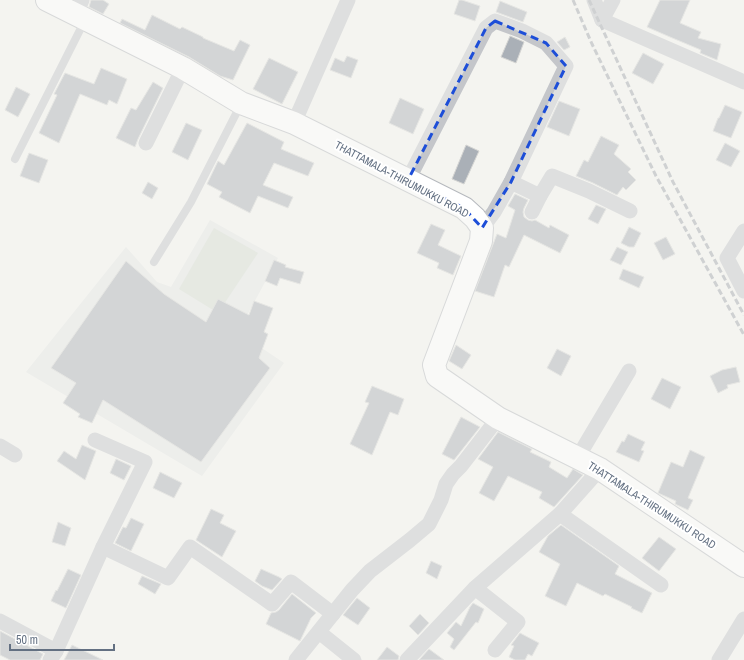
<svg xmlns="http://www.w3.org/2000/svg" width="744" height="660" viewBox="0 0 744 660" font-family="'Archivo Narrow',sans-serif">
	<rect width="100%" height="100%" fill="#f4f4f0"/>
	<path fill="#e4e6e4" d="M210,220L278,258L238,332L284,363L202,476L26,372L126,247L157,282L171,287Z"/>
	<path fill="#d4dbd1" d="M214,228L258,253L218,313L179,289Z"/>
	<g fill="#aab0b7" stroke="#d5d5d3">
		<path d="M91,0H103L109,4L103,14L89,7Z"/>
		<path d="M459,0H462L480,6L475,21L454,14Z"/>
		<path d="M660,0H690L680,23L701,32L698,38L721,44L717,60L700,53L701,50L670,37L647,27Z"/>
		<path d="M500,1L527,12L523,22L496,12Z"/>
		<path d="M152,15L180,29L182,27L203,37V38L234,51L240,40L250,45L233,80L220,76L189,57L120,23L122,19L145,30Z"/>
		<path d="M510,36L524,42L516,63L501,57Z"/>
		<path d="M565,37L570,47L564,50L557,42Z"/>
		<path d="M643,53L664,64L653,84L632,73Z"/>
		<path d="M347,56L358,60L351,78L330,70L335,58L344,62Z"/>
		<path d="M269,58L298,72L282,104L253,89Z"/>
		<path d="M101,68L127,79L117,104L109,100L107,105L80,94L59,143L39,133L57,95L54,94L65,73L94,84Z"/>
		<path d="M153,82L163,88L138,139L135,147L116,138L131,108L136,110Z"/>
		<path d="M16,87L30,94L18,117L5,110Z"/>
		<path d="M400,98L424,109L413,134L389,123Z"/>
		<path d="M559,101L580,109L569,136L547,127Z"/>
		<path d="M725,105L742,112L731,138L713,131L718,118H719Z"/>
		<path d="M186,123L202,130L188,160L172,152Z"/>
		<path d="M247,123L284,142L281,149L314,163L308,176L274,163L263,185L293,197L288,208L258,196L250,213L219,197L222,192L207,184L218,161L224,165Z"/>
		<path d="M601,136L619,145L614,154L631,169L628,172L636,180L626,190L623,187L617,195L593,183L576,176L584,160L588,162Z"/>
		<path d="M725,143L740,151L731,167L716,160Z"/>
		<path d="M466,145L479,151L464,184L452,179Z"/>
		<path d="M29,153L48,160L39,183L20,176Z"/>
		<path d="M148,182L158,188L152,199L142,193Z"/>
		<path d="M515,194L528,200L524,208L523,212L524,217L528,220L532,221L535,220L549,228L550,225L569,235L560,253L524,235L509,267L505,265L494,297L475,291L497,234L506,238L515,210L508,206Z"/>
		<path d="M596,205L606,209L598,224L588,219Z"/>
		<path d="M431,224L445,230L438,245L461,256L453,275L437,268L439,263L417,253Z"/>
		<path d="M629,227L641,233L634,247H629L621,243Z"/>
		<path d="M666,237L675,254L663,260L654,243Z"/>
		<path d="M617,247L628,252L621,265L610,260Z"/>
		<path d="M274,260L286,265L285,267L304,272L300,284L280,278L277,286L265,281Z"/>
		<path d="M126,261L164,294L206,322L218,299L249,315L254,301L273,308L264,332L268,334L259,358L270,368L201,462L103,400L92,423L78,417L80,414L63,403L76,383L51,368Z"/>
		<path d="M623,269L644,277L639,288L619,279Z"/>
		<path d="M456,345L471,355L462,369L449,361Z"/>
		<path d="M557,349L571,356L561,376L547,368Z"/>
		<path d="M736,367L740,382L727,385L728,388L718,393L710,376L722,370Z"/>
		<path d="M662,378L681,387L670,409L651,399Z"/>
		<path d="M372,386L404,399L398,415L390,412L372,455L350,444L369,403L365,402Z"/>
		<path d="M461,417L480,427L454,460L442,454Z"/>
		<path d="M498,432L532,449L530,452L551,462L549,467L567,478L573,469L583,475L554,507L539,498L542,492L508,476L494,501L479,493L493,467L478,459Z"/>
		<path d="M628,434L645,442L641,450L644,451L639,462L616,452L622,441L624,442Z"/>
		<path d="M82,445L96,451L85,480L57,461L64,451L76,459Z"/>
		<path d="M690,450L705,457L688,498L693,500L688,510L675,504L676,501L658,493L671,462L683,467Z"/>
		<path d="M116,459L131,466L124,480L110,473Z"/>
		<path d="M160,472L182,483L174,498L153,488Z"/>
		<path d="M211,509L224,515L220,523L236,531L222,557L196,540Z"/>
		<path d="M131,518L144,524L131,551L115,543L123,527L126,528Z"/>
		<path d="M58,522L71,528L65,546L52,542Z"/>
		<path d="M561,525L619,566L615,574L652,593L642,613L631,608L632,607L605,594L603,596L577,583L566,606L545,596L560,564L539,552L548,536Z"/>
		<path d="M659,537L676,549L659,571L642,558Z"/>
		<path d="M431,561L442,566L437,579L426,573Z"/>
		<path d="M68,569L81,575L66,608L51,601L56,590L57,591Z"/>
		<path d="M261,569L279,577L282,579L272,590L262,586L255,581Z"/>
		<path d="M142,576L161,584L155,594L138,584Z"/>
		<path d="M292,594L316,613L311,618L300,641L266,624L271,613L276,612L279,610Z"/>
		<path d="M357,598L370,608L358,625L343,615Z"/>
		<path d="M473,603L484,609L478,623L476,622L454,650L450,647L454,639L447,633L456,622L461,626L470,607Z"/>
		<path d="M420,614L429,623L418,635L409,626Z"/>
		<path d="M0,631L43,654L40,660H10L0,655Z"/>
		<path d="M520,633L539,643L532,656L528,654L525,660H515L509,657L514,646L511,645Z"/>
		<path d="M72,645L103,660H64Z"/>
		<path d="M387,647L399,656L398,660H377Z"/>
		<path d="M429,649L444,660H419Z"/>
	</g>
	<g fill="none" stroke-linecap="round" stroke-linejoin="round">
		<g stroke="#b6b9be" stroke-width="24">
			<path id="secondary" d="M47,0L183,68L241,103L294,123L464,208L475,218L482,228L481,241L434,365L437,376L498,418L600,469L744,566"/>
		</g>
		<g stroke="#c4c6ca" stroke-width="8">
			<path d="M15,159L85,20"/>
			<path d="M154,262L191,202L241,104"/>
		</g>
		<g stroke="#c4c6ca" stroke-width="15">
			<path d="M594,0L602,20"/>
			<path d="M613,0L602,20L744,82"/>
			<path d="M76,14L82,0"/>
			<path d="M294,123L348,0"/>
			<path d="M146,143L183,68"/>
			<path d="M408,180L486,28L495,21L522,31L546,43L566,66L511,182L494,212L482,228"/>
			<path d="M511,182L540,196L552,176L589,191L630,211"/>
			<path d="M532,212L540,196"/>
			<path d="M744,231L727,258L744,291"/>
			<path d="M0,446L15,455"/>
			<path d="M578,457L629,371"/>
			<path d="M560,514L661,585"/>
			<path d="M103,547L168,578L190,547L272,604L291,582L333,614"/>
			<path d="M475,588L518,622L495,650"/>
			<path d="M0,621L56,651"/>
			<path d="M319,632L354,660"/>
			<path d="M50,660L56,651L103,547L145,462L95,440"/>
			<path d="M296,660L352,590L370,571L410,540L429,524L441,500L446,484L453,474L461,466L498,418"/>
			<path d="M407,660L475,588L560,514L600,469"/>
			<path d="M719,660L744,619"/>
		</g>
		<use href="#secondary" stroke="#fff" stroke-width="22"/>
		<g stroke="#a2a6ad" stroke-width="3" stroke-dasharray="6 3" stroke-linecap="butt">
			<path d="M573,0L592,44L656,176L744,335"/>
			<path d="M589,0L673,182L744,315"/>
		</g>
	</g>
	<path d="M0 0H744V660H0ZM495,21L546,43L566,66L511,182L482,228L464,208L408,180L486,28Z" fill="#f4f4f0" fill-opacity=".55" fill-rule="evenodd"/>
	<path fill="none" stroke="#1d4ed8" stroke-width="3" stroke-dasharray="8 5" stroke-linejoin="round" d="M495,21L546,43L566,66L511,182L482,228L464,208L408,180L486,28Z"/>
	<g text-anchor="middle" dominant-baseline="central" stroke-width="4" stroke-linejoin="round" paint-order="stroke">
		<g font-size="11" fill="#637082" stroke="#fff">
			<text transform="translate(402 179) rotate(28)">THATTAMALA-THIRUMUKKU ROAD</text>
			<text transform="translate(652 505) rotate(33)">THATTAMALA-THIRUMUKKU ROAD</text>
		</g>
	</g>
	<path d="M10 644v6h104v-6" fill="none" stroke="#637082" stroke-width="2"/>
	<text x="16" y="644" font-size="12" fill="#637082" stroke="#ffffff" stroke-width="3" paint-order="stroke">50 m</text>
</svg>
